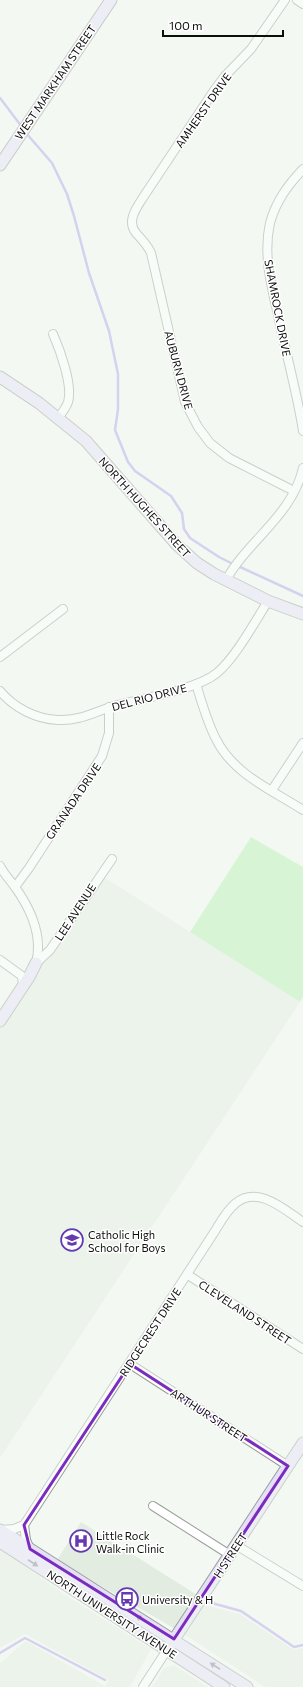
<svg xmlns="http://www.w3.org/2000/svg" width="303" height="1687" viewBox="0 0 303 1687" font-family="Commissioner,sans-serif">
	<rect width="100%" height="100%" fill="#f3f9f2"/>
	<g fill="#e2ece0">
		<path d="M101,875L300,1002L0,1458V1021Z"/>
		<path d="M81,1522L194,1593L208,1606L240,1614L294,1650L303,1648V1687H265L187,1636L57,1560Z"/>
		<path d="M0,1548L64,1594L151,1649L130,1687H0V1663L26,1641L105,1686L109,1680L25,1634L0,1648Z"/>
		<path d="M174,1665L208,1687H152L164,1668Z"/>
	</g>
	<path fill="#b7f0af" d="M251,837L303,867V997L300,1002L190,932Z"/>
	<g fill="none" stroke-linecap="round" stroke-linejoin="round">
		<g stroke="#b39feb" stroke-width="2.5">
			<path d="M0,98L22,127"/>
			<path d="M26,133L52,163L67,194L74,216L89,273L109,331L118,374V409L115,430L128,462L135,471L171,496L182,513L184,529L190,538L219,557L233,564"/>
			<path d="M238,566L303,596"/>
			<path d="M208,1602L241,1611L294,1647L303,1645"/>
			<path d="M0,1653L25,1638L105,1680"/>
		</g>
		<g stroke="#999e98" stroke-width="10">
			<g id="street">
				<path d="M285,0L251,49L225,76L213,92L144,196C137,207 126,221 136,233C142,240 147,244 151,253L185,402L198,427L210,443L229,458L294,491"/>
				<path d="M297,0L303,4"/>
				<path d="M303,169C288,185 276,201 270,223C263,254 271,285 278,315C286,354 297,392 303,431"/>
				<path d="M53,334C60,350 73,385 68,402C66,408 62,413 58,418"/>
				<path d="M226,580C249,539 292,516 303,468"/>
				<path d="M0,657L63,609"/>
				<path d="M196,684C202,703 207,722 216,739C233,774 272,790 303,810"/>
				<path d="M0,691C14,708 36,719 58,720C79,721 92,713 111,707C141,698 194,691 217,673C235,658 255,622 268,601"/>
				<path d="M272,790L303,743"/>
				<path d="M0,866C4,874 10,880 15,887C30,908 43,936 36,963"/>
				<path d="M15,887L29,868L102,756L109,733V707"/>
				<path d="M0,960L22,976L23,985"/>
				<path d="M36,963L50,950L112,859"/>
				<path d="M188,1275L303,1349"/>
				<path d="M130,1364L288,1466"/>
				<path d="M153,1506L230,1555"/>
				<path d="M24,1525L26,1540L30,1549"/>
				<path d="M0,1530L14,1529L24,1525L215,1231C221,1221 227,1210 236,1203C258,1185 285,1210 303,1222"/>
				<path d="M236,1545L303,1586"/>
				<path d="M143,1687L167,1650"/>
			</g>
		</g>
		<g stroke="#999e98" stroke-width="13">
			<g id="secondary">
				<path d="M0,165L111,0"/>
				<path d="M0,377L39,403L86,441L177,545L197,563L214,574L268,601L303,614"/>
				<path d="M0,1021L29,977L36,963"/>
				<path d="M0,1530L247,1687"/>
				<path d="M0,1542L224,1687"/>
				<path d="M171,1644L303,1443"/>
			</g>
		</g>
		<use href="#street" stroke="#fff" stroke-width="8"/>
		<use href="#secondary" stroke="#e6dff9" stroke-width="11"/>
	</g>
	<defs><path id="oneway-solid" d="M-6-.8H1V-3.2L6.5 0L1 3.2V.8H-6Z"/></defs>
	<g fill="#84818e">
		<use href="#oneway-solid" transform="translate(33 1563) rotate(33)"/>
		<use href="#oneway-solid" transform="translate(141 1619) rotate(-148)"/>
		<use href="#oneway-solid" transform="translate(215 1666) rotate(-147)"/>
	</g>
	<path d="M0 0H303V1687H0ZM130,1364L288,1466L174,1639L30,1549L24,1525Z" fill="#f3f9f2" fill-opacity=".55" fill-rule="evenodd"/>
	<path fill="none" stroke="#7b2cbf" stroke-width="3" stroke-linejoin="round" d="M130,1364L288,1466L174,1639L30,1549L24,1525Z"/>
	<defs>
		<g id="school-ring" transform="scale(1.15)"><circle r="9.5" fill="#fff" stroke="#6639b1" stroke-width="1.5"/><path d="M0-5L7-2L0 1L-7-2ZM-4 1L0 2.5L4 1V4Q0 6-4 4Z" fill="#6639b1"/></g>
		<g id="hospital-ring" transform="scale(1.15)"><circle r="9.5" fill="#fff" stroke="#6639b1" stroke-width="1.5"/><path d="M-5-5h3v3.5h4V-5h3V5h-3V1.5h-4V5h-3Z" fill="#6639b1"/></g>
		<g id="bus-ring" transform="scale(1.15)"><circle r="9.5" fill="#fff" stroke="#6639b1" stroke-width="1.5"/><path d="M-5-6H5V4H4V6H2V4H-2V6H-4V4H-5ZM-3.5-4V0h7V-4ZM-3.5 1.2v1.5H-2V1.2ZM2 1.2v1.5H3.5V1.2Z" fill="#6639b1"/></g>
	</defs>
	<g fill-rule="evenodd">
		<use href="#school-ring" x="72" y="1240"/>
		<use href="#hospital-ring" x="81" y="1541"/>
		<use href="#bus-ring" x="127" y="1599"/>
	</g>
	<g text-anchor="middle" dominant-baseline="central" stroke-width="3" stroke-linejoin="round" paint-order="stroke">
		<g font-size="11" fill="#0c0e0c" stroke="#fff">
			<text transform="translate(55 82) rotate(-56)">WEST MARKHAM STREET</text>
			<text transform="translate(203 110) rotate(-55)">AMHERST DRIVE</text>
			<text transform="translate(278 308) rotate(79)">SHAMROCK DRIVE</text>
			<text transform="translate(179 370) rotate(75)">AUBURN DRIVE</text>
			<text transform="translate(145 507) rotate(48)">NORTH HUGHES STREET</text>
			<text transform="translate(149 697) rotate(-15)">DEL RIO DRIVE</text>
			<text transform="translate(73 801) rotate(-56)">GRANADA DRIVE</text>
			<text transform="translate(75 912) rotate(-57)">LEE AVENUE</text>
			<text transform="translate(245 1312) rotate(33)">CLEVELAND STREET</text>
			<text transform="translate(150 1332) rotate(-57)">RIDGECREST DRIVE</text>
			<text transform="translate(209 1415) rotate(33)">ARTHUR STREET</text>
			<text transform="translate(230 1555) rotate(-57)">H STREET</text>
			<text transform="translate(112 1614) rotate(33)">NORTH UNIVERSITY AVENUE</text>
		</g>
		<g font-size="11" fill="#0c0e0c" stroke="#fff" text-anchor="start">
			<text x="88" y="1234">Catholic High<tspan x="88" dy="13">School for Boys</tspan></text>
			<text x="96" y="1535">Little Rock<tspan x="96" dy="13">Walk-in Clinic</tspan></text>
			<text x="142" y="1599">University &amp; H</text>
		</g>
	</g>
	<path d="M163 30v6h120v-6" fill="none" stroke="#0c0e0c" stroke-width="2"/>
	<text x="169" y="30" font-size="12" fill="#0c0e0c" stroke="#ffffff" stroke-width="3" paint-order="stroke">100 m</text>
</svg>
